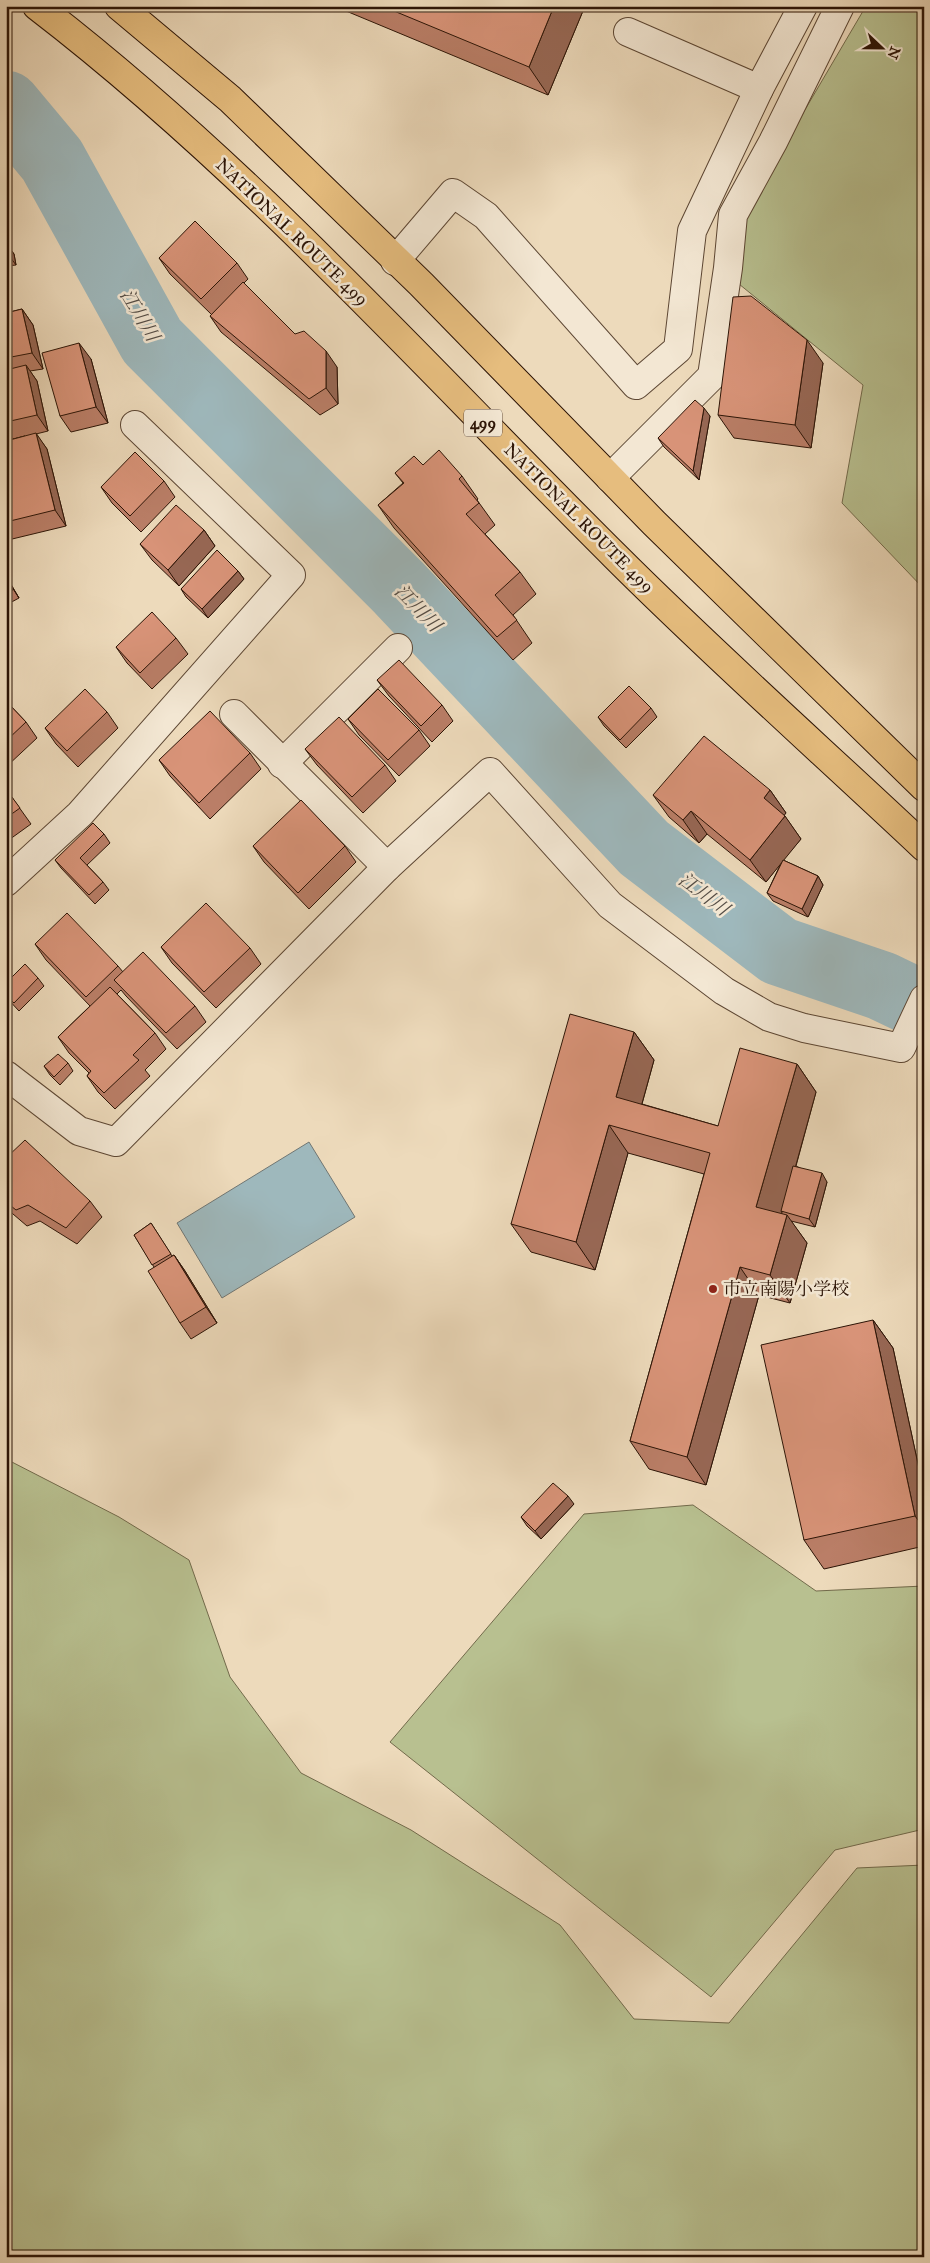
<svg xmlns="http://www.w3.org/2000/svg" width="930" height="2263" viewBox="0 0 930 2263" font-family="'IM FELL Great Primer','Noto Serif JP',serif">
	<rect width="100%" height="100%" fill="#eddabb"/>
	<filter id="stains"><feTurbulence type="fractalNoise" baseFrequency=".004" numOctaves="4"/><feColorMatrix values="0 0 0 0 .2 0 0 0 0 .09 0 0 0 0 .02 0 0 0 .5 -.17"/></filter>
	<radialGradient id="worn" r=".72"><stop offset=".6" stop-color="#630" stop-opacity="0"/><stop offset="1" stop-color="#630" stop-opacity=".3"/></radialGradient>
	<g fill="#b8c090" stroke="#726a4b">
		<path d="M866,6H924V589L842,503L863,385L739,284L743,215Z"/>
		<path d="M6,1459L119,1517L189,1560L230,1677L301,1773L411,1830L560,1925L634,2019L729,2023L857,1868L924,1865V2257H6Z"/>
		<path d="M693,1505L816,1591L924,1586V1829L835,1850L711,1997L390,1742L584,1514Z"/>
	</g>
	<path fill="#9eb8bc" stroke="#707673" d="M309,1142L355,1217L222,1298L177,1223Z"/>
	<g fill="none" stroke-linecap="round" stroke-linejoin="round">
		<path stroke="#9eb8bc" stroke-width="69" d="M6,105L52,160L152,341L398,587L644,848L779,951L882,986L924,1006"/>
		<g stroke="#5c4633" stroke-width="30">
			<g id="minor">
				<path d="M628,32L759,89"/>
				<path d="M395,261L453,193L486,216L636,385L678,349L692,231L759,89L803,6"/>
				<path d="M610,478L712,376L728,268L733,215L773,142L840,6"/>
				<path d="M234,714L387,867"/>
				<path d="M282,764L398,648"/>
				<path d="M6,882L80,814L291,575L135,425"/>
				<path d="M6,1075L79,1131L116,1142L387,867L490,772L610,905L724,991L769,1017L804,1028L901,1048L924,999"/>
			</g>
		</g>
		<g stroke="#2c1406" stroke-width="30">
			<g id="highway">
				<path d="M37,6C248,168 427,369 615,556C715,656 821,750 924,847"/>
				<path d="M119,6L230,99L421,284L654,523L924,787"/>
			</g>
		</g>
		<use href="#minor" stroke="#f3e7d3" stroke-width="28"/>
		<use href="#highway" stroke="#e6bd7e" stroke-width="28"/>
	</g>
	<g fill="#ba7e67" stroke="#2c1406">
		<path d="M334,6H585L548,95Z"/>
		<path d="M6,246H8L14,254L16,265L6,266Z"/>
		<path d="M159,258L237,263L248,279L244,283L295,334L337,367L338,404L320,415L221,332L210,316L212,315L170,274Z"/>
		<path d="M22,309L33,325L43,369L30,371L37,381L48,431L36,434L47,449L66,526L8,540L6,537V441L25,436L9,440L6,436V313Z"/>
		<path d="M91,359L108,423L71,432L60,416Z"/>
		<path d="M823,363L811,448L734,438L718,415Z"/>
		<path d="M710,416L699,480L664,447L658,438Z"/>
		<path d="M423,465L462,476L478,499L477,500L495,525L485,534L520,572L536,594L513,615L532,643L513,660L394,528L378,505L403,483L395,473Z"/>
		<path d="M164,481L175,497L141,532L112,503L101,487Z"/>
		<path d="M204,530L215,546L179,586L152,560L140,544Z"/>
		<path d="M238,571L244,579L208,618L186,597L181,589Z"/>
		<path d="M6,576L19,598L6,605Z"/>
		<path d="M176,638L188,654L152,689L127,663L116,647Z"/>
		<path d="M377,680L442,705L453,721L432,742L389,696Z"/>
		<path d="M6,701L26,722L37,738L6,767Z"/>
		<path d="M651,708L657,717L626,748L604,726L598,717Z"/>
		<path d="M107,712L118,728L78,767L56,744L45,728Z"/>
		<path d="M348,719L419,730L430,746L399,776L359,735Z"/>
		<path d="M305,749L385,765L396,781L363,813L317,765Z"/>
		<path d="M250,753L261,769L210,819L170,776L159,760Z"/>
		<path d="M6,789L31,824L6,842Z"/>
		<path d="M770,790L786,813L784,815L801,839L783,860L818,876L823,885L808,917L773,901L767,893L781,863L766,882L707,834L699,843L669,817L653,795Z"/>
		<path d="M104,834L110,843L87,865L103,882L109,890L95,904L61,868L55,860Z"/>
		<path d="M253,846H345L356,862L309,909L264,862Z"/>
		<path d="M35,944L118,966L123,972L195,1006L206,1022L177,1049L126,996L121,990L117,994L155,1033L166,1049L145,1070L150,1076L115,1109L98,1092L87,1076L89,1073L69,1053L58,1037L90,1006L46,960Z"/>
		<path d="M161,947L250,948L261,964L216,1008L172,963Z"/>
		<path d="M38,978L44,986L19,1011L6,997V983Z"/>
		<path d="M634,1032L654,1060L642,1104L718,1126L797,1064L816,1092L796,1166L827,1182L815,1227L791,1221L807,1243L790,1303L759,1295L706,1485L649,1469L630,1441L704,1174L628,1153L595,1270L531,1252L511,1224Z"/>
		<path d="M68,1063L73,1071L60,1085L50,1075L44,1066Z"/>
		<path d="M6,1158L90,1201L102,1217L77,1244L40,1221L27,1226L6,1208Z"/>
		<path d="M151,1223L172,1256L174,1255L185,1271L217,1323L191,1339L180,1323L154,1267L134,1235Z"/>
		<path d="M873,1320L893,1348L924,1492V1546L824,1569L804,1540Z"/>
		<path d="M574,1504L541,1539L527,1526L521,1517Z"/>
	</g>
	<g fill="#976754" stroke="#2c1406">
		<path d="M554,6H585L548,95L529,67Z"/>
		<path d="M8,246L14,254L16,265L10,257Z"/>
		<path d="M22,309L33,325L43,369L32,353Z"/>
		<path d="M807,340L823,363L811,448L795,425Z"/>
		<path d="M79,343L91,359L108,423L96,407Z"/>
		<path d="M326,351L337,367L338,404L326,388Z"/>
		<path d="M26,365L37,381L48,431L37,415Z"/>
		<path d="M704,408L710,416L699,480L693,471Z"/>
		<path d="M36,433L47,449L66,526L55,510Z"/>
		<path d="M204,530L215,546L179,586L168,570Z"/>
		<path d="M238,571L244,579L208,618L202,609Z"/>
		<path d="M6,576L19,598L6,578Z"/>
		<path d="M770,790L786,813L780,821L764,798Z"/>
		<path d="M691,811L707,834L699,843L683,820Z"/>
		<path d="M785,816L801,839L766,882L750,860Z"/>
		<path d="M818,876L823,885L808,917L802,909Z"/>
		<path d="M634,1032L654,1060L636,1125L616,1097Z"/>
		<path d="M797,1064L816,1092L783,1212L781,1211L782,1213L776,1235L756,1207Z"/>
		<path d="M609,1125L628,1153L595,1270L576,1242Z"/>
		<path d="M822,1173L827,1182L815,1227L809,1219Z"/>
		<path d="M787,1215L807,1243L790,1303L770,1275Z"/>
		<path d="M174,1255L185,1271L217,1323L206,1307Z"/>
		<path d="M740,1267L759,1295L706,1485L687,1457Z"/>
		<path d="M873,1320L893,1348L924,1492V1528L915,1516Z"/>
		<path d="M568,1496L574,1504L541,1539L535,1531Z"/>
	</g>
	<g fill="#d89378" stroke="#2c1406">
		<path d="M382,6H554L529,67Z"/>
		<path d="M195,221L237,263L201,299L159,258Z"/>
		<path d="M6,246H8L10,257H6Z"/>
		<path d="M243,282L295,334L304,331L326,351V388L309,399L210,316Z"/>
		<path d="M751,296L807,340L795,425L718,415L733,297Z"/>
		<path d="M22,309L32,353L6,358V313Z"/>
		<path d="M79,343L96,407L60,416L42,353Z"/>
		<path d="M26,365L37,415L6,422V370Z"/>
		<path d="M695,400L704,408L693,471L658,438Z"/>
		<path d="M36,433L55,510L6,522V441Z"/>
		<path d="M439,450L462,476L459,479L479,503L466,514L520,572L495,595L517,620L497,637L378,505L404,483L395,473L414,456L423,465Z"/>
		<path d="M135,452L164,481L130,516L101,487Z"/>
		<path d="M176,505L204,530L168,570L140,544Z"/>
		<path d="M217,550L238,571L202,609L181,589Z"/>
		<path d="M6,578L13,590L6,594Z"/>
		<path d="M152,612L176,638L140,673L116,647Z"/>
		<path d="M399,660L442,705L421,726L377,680Z"/>
		<path d="M629,686L651,708L620,740L598,717Z"/>
		<path d="M85,689L107,712L67,751L45,728Z"/>
		<path d="M378,689L419,730L388,760L348,719Z"/>
		<path d="M6,701L26,722L6,741Z"/>
		<path d="M210,711L250,753L199,803L159,760Z"/>
		<path d="M339,717L385,765L352,797L305,749Z"/>
		<path d="M704,736L770,790L764,798L785,816L750,860L691,811L683,820L653,795Z"/>
		<path d="M6,789L20,808L6,818Z"/>
		<path d="M301,800L345,846L298,893L253,846Z"/>
		<path d="M93,823L104,834L80,858L103,882L89,895L55,860Z"/>
		<path d="M783,860L818,876L802,909L767,893Z"/>
		<path d="M206,903L250,948L204,992L161,947Z"/>
		<path d="M67,913L118,966L86,997L35,944Z"/>
		<path d="M143,952L195,1006L166,1033L114,980Z"/>
		<path d="M25,964L38,978L14,1003L6,995V983Z"/>
		<path d="M110,987L155,1033L133,1055L139,1060L104,1093L87,1076L91,1071L58,1037Z"/>
		<path d="M570,1014L634,1032L616,1097L718,1126L740,1048L797,1064L756,1207L787,1215L770,1275L740,1267L687,1457L630,1441L710,1153L609,1125L576,1242L511,1224Z"/>
		<path d="M58,1054L68,1063L54,1077L44,1066Z"/>
		<path d="M25,1140L90,1201L66,1228L28,1205L16,1210L6,1202V1158Z"/>
		<path d="M793,1166L822,1173L809,1219L781,1211Z"/>
		<path d="M151,1223L171,1254L152,1265L134,1235Z"/>
		<path d="M174,1255L206,1307L180,1323L148,1271Z"/>
		<path d="M873,1320L915,1516L804,1540L761,1345Z"/>
		<path d="M553,1483L568,1496L535,1531L521,1517Z"/>
	</g>
	<circle fill="#8f2418" stroke="#f3e7d3" stroke-width="2" cx="713" cy="1289" r="5"/>
	<g text-anchor="middle" dominant-baseline="central" stroke-width="5" stroke-linejoin="round" paint-order="stroke">
		<rect fill="#f3e7d3" stroke="#685344" stroke-width="1" x="464" y="409.5" width="38" height="27" rx="4"/>
		<g font-size="16" font-weight="bold" fill="#2c1406">
			<text x="483" y="423">499</text>
		</g>
		<g font-size="18" fill="#2c1406" stroke="#f3e7d3">
			<text transform="translate(292 232) rotate(44)">NATIONAL ROUTE 499</text>
			<text transform="translate(579 518) rotate(45)">NATIONAL ROUTE 499</text>
		</g>
		<g font-size="18" fill="#2c1406" stroke="#f3e7d3" text-anchor="start">
			<text x="723" y="1289">市立南陽小学校</text>
		</g>
		<g font-size="19" font-style="italic" fill="#544d46" stroke="#f3e7d3">
			<text transform="translate(140 315) rotate(59)">江川川</text>
			<text transform="translate(418 608) rotate(46)">江川川</text>
			<text transform="translate(704 894) rotate(37)">江川川</text>
		</g>
	</g>
	<rect width="930" height="2263" fill="none" stroke="#eddabb" stroke-width="25"/>
	<rect x="8" y="8" width="915" height="2248" fill="none" stroke="#2c1406" stroke-width="2.5"/>
	<rect x="12" y="12" width="905" height="2238" fill="none" stroke="#2c1406"/>
	<g transform="translate(882 48) rotate(112)" stroke="#f3e7d3" stroke-width="4" paint-order="stroke">
	<path d="M0-4L9 19L0 12L-9 19Z" fill="#2c1406"/>
	<text y="-8" font-size="14" font-weight="bold" text-anchor="middle" fill="#2c1406">N</text>
	</g>
	<rect width="100%" height="100%" filter="url(#stains)"/>
	<rect width="100%" height="100%" fill="url(#worn)"/>
</svg>
